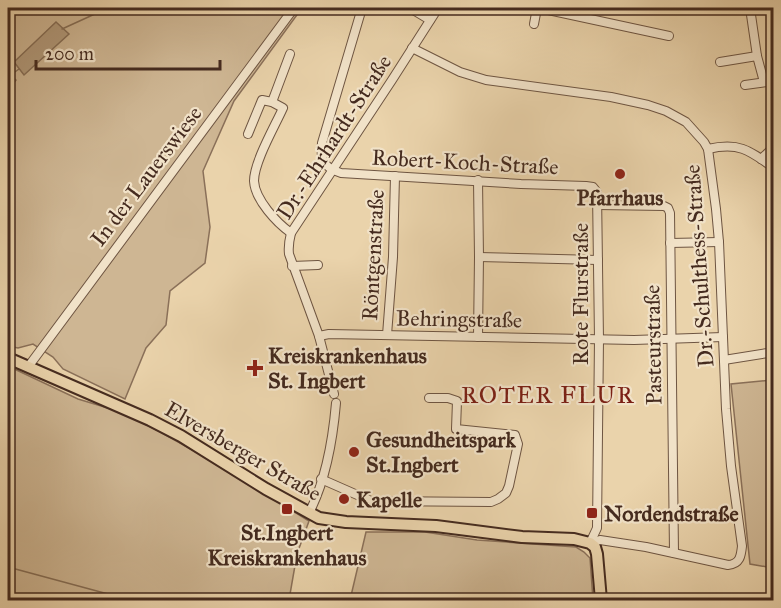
<svg xmlns="http://www.w3.org/2000/svg" width="781" height="608" viewBox="0 0 781 608" font-family="'IM FELL Great Primer',serif">
	<rect width="100%" height="100%" fill="#ead3ab"/>
	<filter id="stains"><feTurbulence type="fractalNoise" baseFrequency=".00333" numOctaves="4"/><feColorMatrix values="0 0 0 0 .2 0 0 0 0 .09 0 0 0 0 .02 0 0 0 .5 -.17"/></filter>
	<radialGradient id="worn" r=".72"><stop offset=".6" stop-color="#630" stop-opacity="0"/><stop offset="1" stop-color="#630" stop-opacity=".3"/></radialGradient>
	<g fill="#ceb693" stroke="#8a7059" stroke-width="1.5">
		<path d="M8,8H302L234,101L203,171L210,227L205,263L170,291L166,325L146,348L125,399L63,369L53,357L33,344L18,348L8,346V90L16,80L8,73Z"/>
		<path d="M8,366L78,399L121,412L162,433L207,458L309,521L297,554L289,600H8Z"/>
		<path d="M773,380H774L773,568L750,564L731,384Z"/>
		<path d="M366,532H425L477,540L576,547L584,552L590,558L593,600H350Z"/>
	</g>
	<path fill="#b29a7b" stroke="#866e56" stroke-width="1.5" d="M56,22L69,34L24,75L14,62Z"/>
	<g fill="none" stroke-linecap="round" stroke-linejoin="round">
		<g stroke="#866e56" stroke-width="1.5">
			<path d="M62,29L108,8"/>
			<path d="M8,77L19,69"/>
			<path d="M8,567L108,594L113,600"/>
		</g>
		<g stroke="#6e5542" stroke-width="10">
			<g id="minor">
				<path d="M362,8L322,143C320,160 324,168 341,173L521,184L586,186L593,187L597,192L599,339L597,528L590,543"/>
				<path d="M410,8L430,20"/>
				<path d="M539,8L669,36"/>
				<path d="M750,8L757,56L764,82"/>
				<path d="M534,24L537,8"/>
				<path d="M412,48L460,72L486,80L611,97L648,105L666,111L686,122L704,142L708,149L716,209L719,242L726,409L731,466L742,546C741,556 740,564 728,565L646,547L600,540L590,543"/>
				<path d="M720,62L757,56"/>
				<path d="M745,85L774,81"/>
				<path d="M272,102L290,54"/>
				<path d="M248,134L262,100L272,102L283,108C275,126 254,162 254,181C255,200 277,223 291,233"/>
				<path d="M708,149C739,142 749,150 774,168"/>
				<path d="M761,159L774,147"/>
				<path d="M478,180L479,257L478,337"/>
				<path d="M598,205L664,206L668,208L670,213L674,553"/>
				<path d="M670,243L719,242"/>
				<path d="M479,257L598,260"/>
				<path d="M292,266L318,265"/>
				<path d="M387,335L393,257L395,176"/>
				<path d="M319,336L329,334L634,340L723,337"/>
				<path d="M724,360L774,352"/>
				<path d="M28,367L294,8"/>
				<path d="M334,394L319,336L289,254C288,246 289,241 291,233L392,80L438,8"/>
				<path d="M321,479L371,501L491,502L498,499L506,493L509,486L518,444L515,435L456,429L457,401L448,398H429"/>
				<path d="M309,513C325,482 333,438 336,403"/>
			</g>
		</g>
		<g stroke="#452b1f" stroke-width="14">
			<path id="major" d="M8,358L150,420L181,436L266,489L319,518L346,522L436,526L522,537L574,539L590,543L595,547L597,554L601,600"/>
		</g>
		<use href="#minor" stroke="#f1e2c8" stroke-width="8"/>
		<use href="#major" stroke="#ead3ab" stroke-width="10"/>
	</g>
	<g fill="#8f2418" stroke="#f1e2c8" stroke-width="2">
		<circle cx="620" cy="174" r="6"/>
		<path d="M252 359h6v6h6v6h-6v6h-6v-6h-6v-6h6z"/>
		<circle cx="354" cy="452" r="6"/>
		<circle cx="344" cy="499" r="6"/>
		<rect x="281" y="503" width="12" height="12" rx="3"/>
		<rect x="586" y="507" width="12" height="12" rx="3"/>
	</g>
	<g text-anchor="middle" dominant-baseline="central" stroke-width="4.5" stroke-linejoin="round" paint-order="stroke">
		<g font-size="22" fill="#452b1f" stroke="#f1e2c8">
			<text transform="translate(334 137) rotate(-57)">Dr.-Ehrhardt-Straße</text>
			<text transform="translate(465 162) rotate(3)">Robert-Koch-Straße</text>
			<text transform="translate(146 176) rotate(-53)">In der Lauerswiese</text>
			<text transform="translate(373 255) rotate(-87)">Röntgenstraße</text>
			<text transform="translate(699 266) rotate(-94)">Dr.-Schulthess-Straße</text>
			<text transform="translate(580 294) rotate(-90)">Rote Flurstraße</text>
			<text transform="translate(459 319) rotate(1)">Behringstraße</text>
			<text transform="translate(653 345) rotate(-91)">Pasteurstraße</text>
			<text transform="translate(243 451) rotate(30)">Elversberger Straße</text>
		</g>
		<g font-size="22" font-weight="bold" fill="#452b1f" stroke="#f1e2c8" text-anchor="start">
			<text x="620" y="197" text-anchor="middle">Pfarrhaus</text>
			<text x="268" y="355">Kreiskrankenhaus<tspan x="268" dy="25">St. Ingbert</tspan></text>
			<text x="366" y="439">Gesundheitspark<tspan x="366" dy="25">St.Ingbert</tspan></text>
			<text x="356" y="499">Kapelle</text>
			<text x="604" y="513">Nordendstraße</text>
			<text x="287" y="532" text-anchor="middle">St.Ingbert<tspan x="287" dy="25">Kreiskrankenhaus</tspan></text>
		</g>
		<g font-size="24" letter-spacing="1.5" fill="#7a1f14" stroke="#f1e2c8">
			<text x="548" y="395">ROTER FLUR</text>
		</g>
	</g>
	<rect width="781" height="608" fill="none" stroke="#ead3ab" stroke-width="30"/>
	<rect x="9" y="9" width="763" height="590" fill="none" stroke="#452b1f" stroke-width="3"/>
	<rect x="15" y="15" width="751" height="578" fill="none" stroke="#452b1f" stroke-width="1.5"/>
	<path d="M36 60v9h184v-9" fill="none" stroke="#452b1f" stroke-width="3"/>
	<text x="45" y="60" font-size="18" fill="#452b1f" stroke="#f1e2c8" stroke-width="4.5" paint-order="stroke">200 m</text>
	<rect width="100%" height="100%" filter="url(#stains)"/>
	<rect width="100%" height="100%" fill="url(#worn)"/>
</svg>
